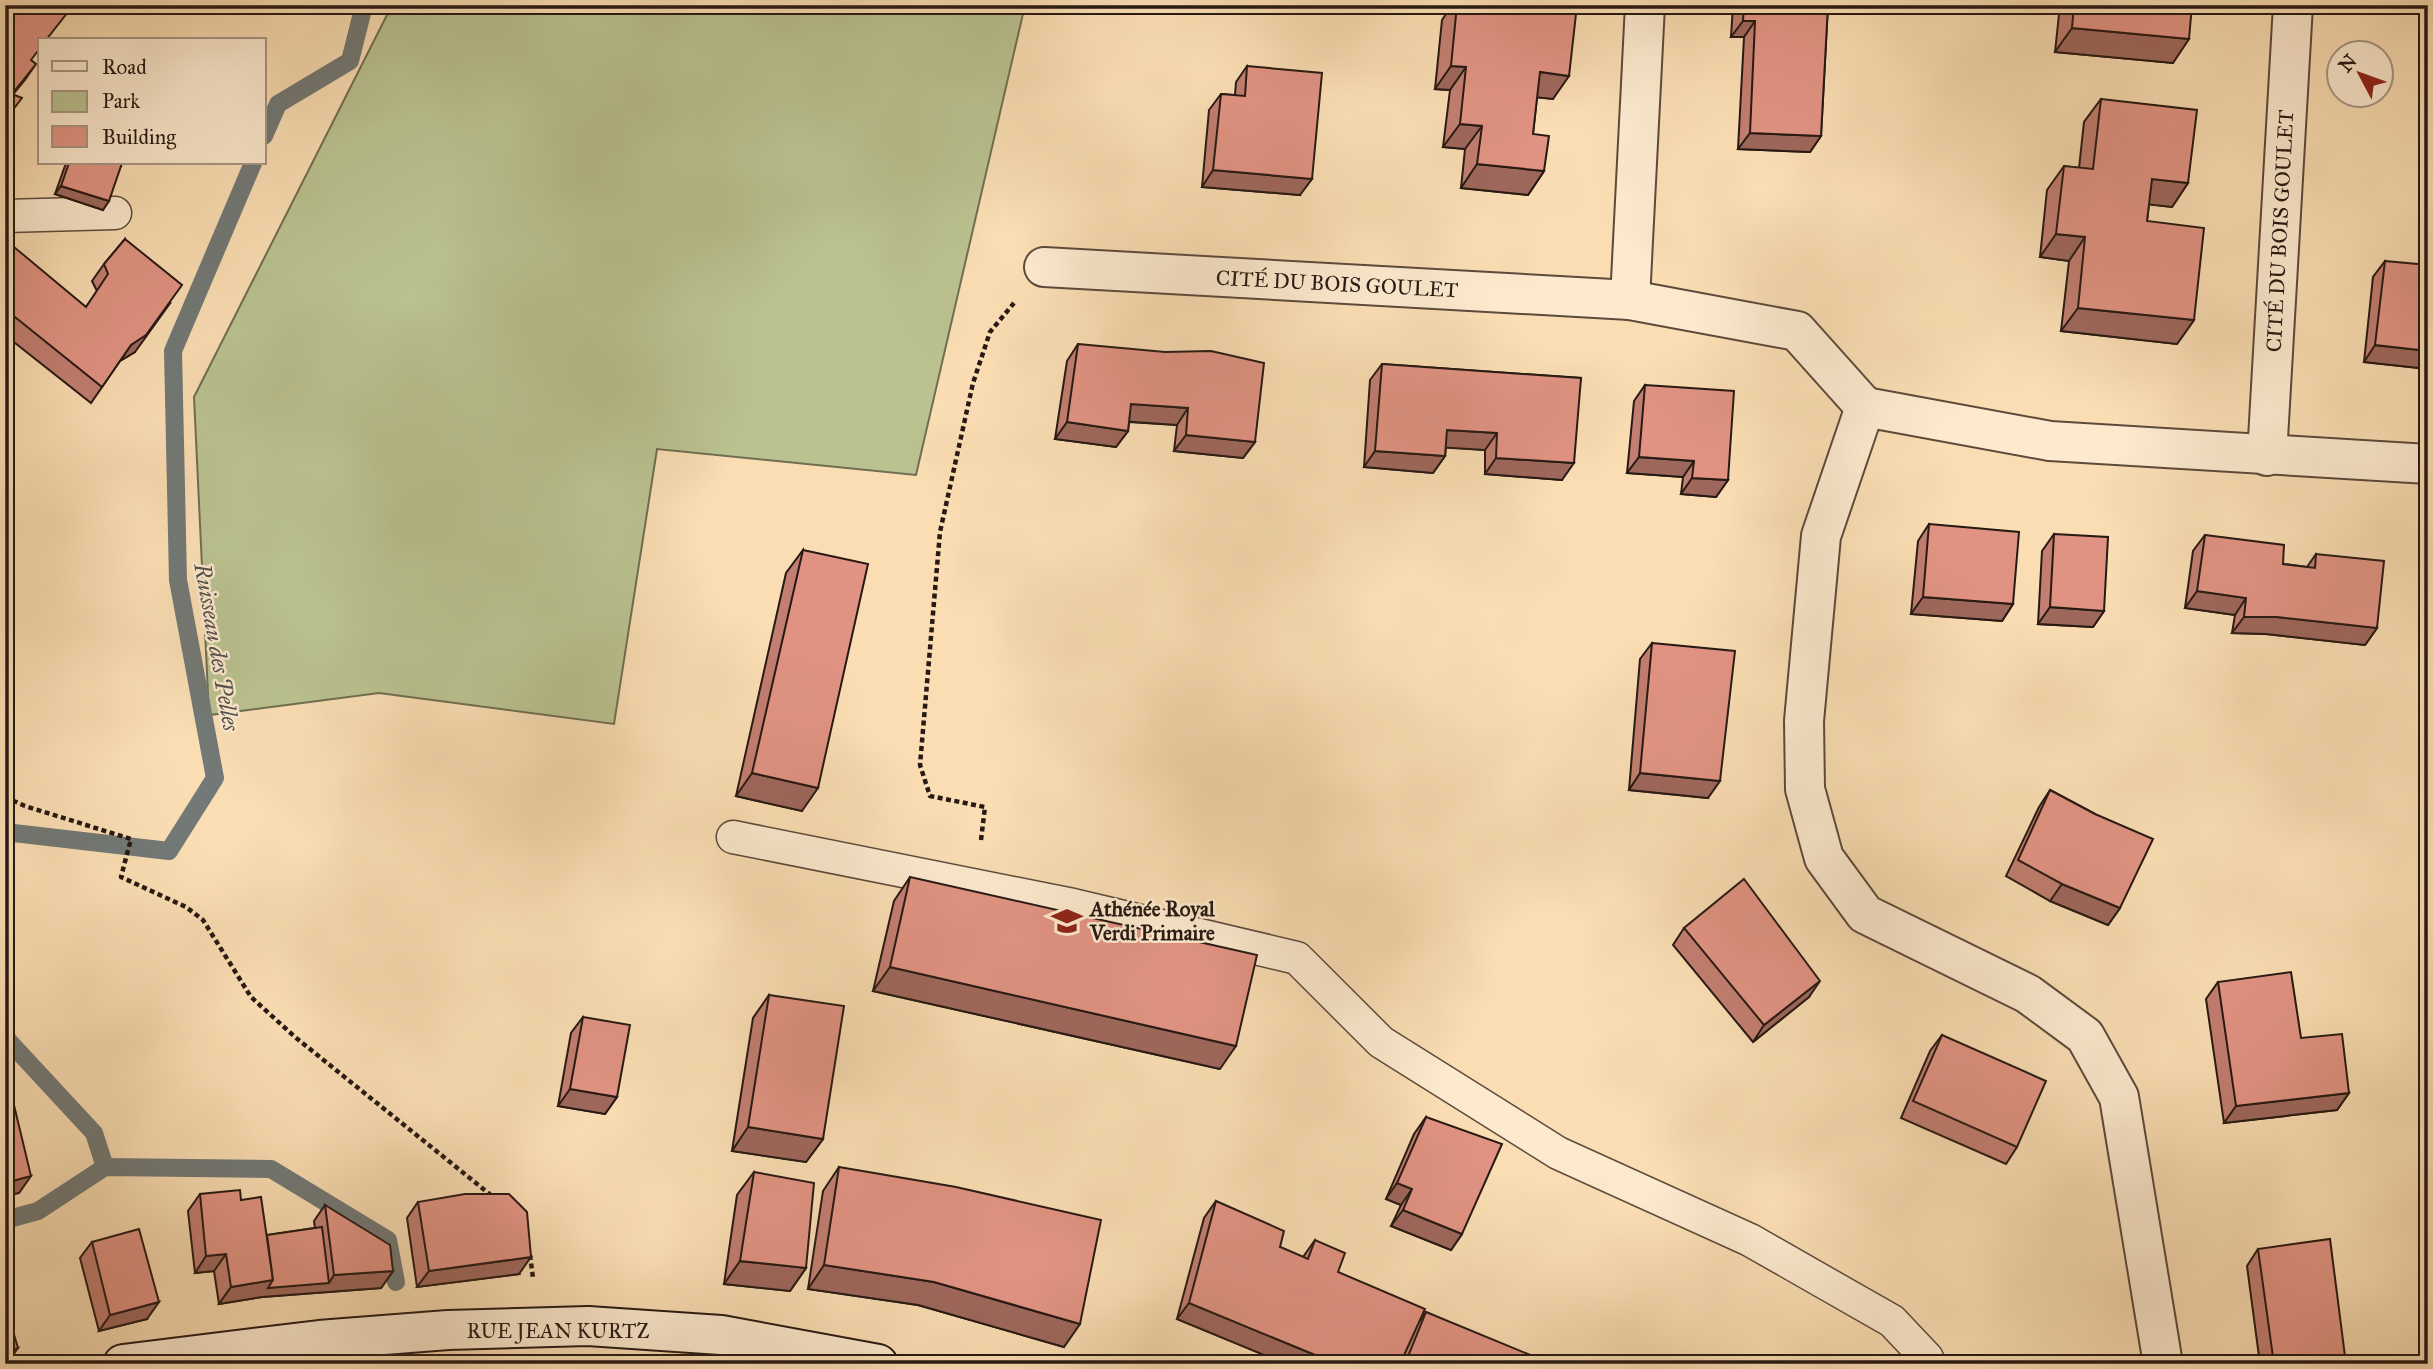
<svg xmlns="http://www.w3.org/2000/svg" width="2433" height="1369" viewBox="0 0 2433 1369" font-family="'IM FELL Great Primer',serif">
	<rect width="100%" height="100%" fill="#faddb3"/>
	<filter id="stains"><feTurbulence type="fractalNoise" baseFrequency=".00286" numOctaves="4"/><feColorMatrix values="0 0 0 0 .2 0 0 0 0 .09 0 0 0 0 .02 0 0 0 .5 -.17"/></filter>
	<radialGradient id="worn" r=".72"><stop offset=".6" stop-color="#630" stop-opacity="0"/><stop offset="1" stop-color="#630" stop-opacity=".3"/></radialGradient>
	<path fill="#bac290" stroke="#706e52" stroke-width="2" d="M392,5H1025L916,475L657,449L614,724L379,693L209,715L194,397Z"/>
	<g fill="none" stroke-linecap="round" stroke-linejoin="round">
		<g stroke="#727976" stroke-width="18">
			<path d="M264,136L278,104L350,61L364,5"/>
			<path d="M5,832L169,851L215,778L178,580L173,351L253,163"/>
			<path d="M5,1037L94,1133L105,1167"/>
			<path d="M5,1220L38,1211L105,1167L271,1169L388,1240L396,1282"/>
		</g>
		<g stroke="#5c4a3b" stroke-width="35">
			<g id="service">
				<path d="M5,216L115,213"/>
				<path d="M733,837L1073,905L1297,958L1381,1042L1558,1153L1750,1240L1892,1321L1927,1358L1929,1364"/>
			</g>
		</g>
		<g stroke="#5c4a3b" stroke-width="42">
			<g id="minor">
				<path d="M1044,267L1630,300L1797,331L1865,407"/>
				<path d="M1630,300L1645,5"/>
				<path d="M2267,456L2293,5"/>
				<path d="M2163,1364L2119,1097L2085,1036L2028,994L1865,914L1824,858L1805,789L1804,721L1821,536L1865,407L2050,441L2428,464"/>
			</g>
		</g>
		<g stroke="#271913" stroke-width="42">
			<path id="secondary" d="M123,1364L319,1340L448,1330L588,1326L721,1335L878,1364"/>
		</g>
		<g stroke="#271913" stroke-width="4.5" stroke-dasharray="5 3.5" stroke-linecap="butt">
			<path d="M5,797L25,806L131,839L121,877L186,907L203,920L251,997L295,1037L492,1196"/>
			<path d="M981,840L985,807L930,796L920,765L940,532L973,383L990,332L1014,303"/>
			<path d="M530,1255L533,1278"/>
		</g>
		<use href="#service" stroke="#fce9ce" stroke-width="32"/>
		<use href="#minor" stroke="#fce9ce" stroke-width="38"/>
		<use href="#secondary" stroke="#fce9ce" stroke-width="38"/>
	</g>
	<g fill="#c27e71" stroke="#271913" stroke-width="2">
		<path d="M1452,5H1577L1553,99L1537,97L1533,134L1544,171L1528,195L1461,188L1465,149L1443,147L1450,90L1435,89L1442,20Z"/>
		<path d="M1733,5H1828L1821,136L1810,152L1738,149L1744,37H1731Z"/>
		<path d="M2060,5H2192L2173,63L2055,52Z"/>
		<path d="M1247,66L1300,195L1202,187L1209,110L1221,94L1235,95L1236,82Z"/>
		<path d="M2101,99L2188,183L2172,207L2149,204L2147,221L2194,320L2177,344L2061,331L2069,261L2040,257L2047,190L2064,166L2079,168L2084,122Z"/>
		<path d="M66,163H122L103,210L55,194Z"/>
		<path d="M125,239L135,352L120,361L91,403L5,335V245L86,307L97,291L92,281L104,264Z"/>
		<path d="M2385,261L2428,369L2364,362L2373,277Z"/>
		<path d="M1078,344L1255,442L1243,458L1174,451L1177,425L1129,422L1128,431L1116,447L1055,439L1067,361Z"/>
		<path d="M1382,364L1581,378L1562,480L1485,474V450L1446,447L1445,456L1433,473L1364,467L1370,380Z"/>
		<path d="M1645,385L1728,480L1716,497L1681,494L1683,477L1627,473L1634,401Z"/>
		<path d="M1929,524L2013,604L2002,621L1911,614L1918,541Z"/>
		<path d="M2054,534L2104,611L2093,627L2038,624L2042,551Z"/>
		<path d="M2205,535L2283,564L2307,567L2316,554L2377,628L2365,645L2266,634L2232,633L2235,615L2185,608L2193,551Z"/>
		<path d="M803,550L802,811L736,796L786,573Z"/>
		<path d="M1652,643L1708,798L1629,790L1640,659Z"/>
		<path d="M2050,790L2095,814L2120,908L2108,925L2050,901L2006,876L2039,807Z"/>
		<path d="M910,877L1220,1069L873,991L894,901Z"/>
		<path d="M1684,928L1809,997L1753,1042L1673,945Z"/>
		<path d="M2218,982L2349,1093L2337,1110L2224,1123L2206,999Z"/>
		<path d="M769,995L823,1139L806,1162L732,1151L753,1018Z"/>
		<path d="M583,1017L617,1097L605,1114L558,1106L571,1033Z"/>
		<path d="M1942,1035L2017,1147L2006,1164L1901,1118L1930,1051Z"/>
		<path d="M1426,1117L1462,1234L1451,1250L1391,1226L1401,1205L1386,1199L1414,1134Z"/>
		<path d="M839,1167L1064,1347L918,1305L808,1289L823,1191Z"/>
		<path d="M754,1172L806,1268L790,1291L724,1284L737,1195Z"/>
		<path d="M200,1194L241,1200L267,1235L315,1228L314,1221L325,1205L393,1271L381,1288L262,1297L219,1304L214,1271L195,1273L188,1211Z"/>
		<path d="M1216,1201L1280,1247L1303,1257L1315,1240L1338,1272L1419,1322L1426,1312L1539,1364H1286L1177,1319L1204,1218Z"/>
		<path d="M418,1202L519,1274L417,1287L407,1218Z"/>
		<path d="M92,1242L147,1319L99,1331L80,1258Z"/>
		<path d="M2258,1249L2346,1364H2260L2247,1266Z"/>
	</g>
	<g fill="#9e675c" stroke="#271913" stroke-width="2">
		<path d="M1743,21H1755L1744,37H1731Z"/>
		<path d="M2072,28L2189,39L2173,63L2055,52Z"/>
		<path d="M36,64L25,80L5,104L12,94Z"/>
		<path d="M1451,66L1466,67L1450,90L1435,89Z"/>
		<path d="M1540,72L1569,76L1553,99L1523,96Z"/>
		<path d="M1460,124L1482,126L1465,149L1443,147Z"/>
		<path d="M1750,133L1821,136L1810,152L1738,149Z"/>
		<path d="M1477,164L1544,171L1528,195L1461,188Z"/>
		<path d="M1213,170L1312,179L1300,195L1202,187Z"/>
		<path d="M2152,179L2188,183L2172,207L2135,203Z"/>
		<path d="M61,186L109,201L103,210L55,194Z"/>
		<path d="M2056,234L2085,237L2069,261L2040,257Z"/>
		<path d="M171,302L135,352L120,361L131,345Z"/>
		<path d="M2078,308L2194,320L2177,344L2061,331Z"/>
		<path d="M2375,345L2428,351V369L2364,362Z"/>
		<path d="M1131,404L1188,408L1177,425L1120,421Z"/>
		<path d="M1067,422L1128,431L1116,447L1055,439Z"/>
		<path d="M1447,430L1497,433L1485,450L1436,447Z"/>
		<path d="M1186,435L1255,442L1243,458L1174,451Z"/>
		<path d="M1375,451L1445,456L1433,473L1364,467Z"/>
		<path d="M1639,457L1694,461L1683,477L1627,473Z"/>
		<path d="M1496,458L1574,463L1562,480L1485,474Z"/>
		<path d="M1692,478L1728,480L1716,497L1681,494Z"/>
		<path d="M2197,591L2246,598L2235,615L2185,608Z"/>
		<path d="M1923,597L2013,604L2002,621L1911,614Z"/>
		<path d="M2050,607L2104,611L2093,627L2038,624Z"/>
		<path d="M2244,617H2277L2377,628L2365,645L2266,634L2232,633Z"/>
		<path d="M752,773L818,788L802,811L736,796Z"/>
		<path d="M1640,773L1720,781L1708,798L1629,790Z"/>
		<path d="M2062,884L2120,908L2108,925L2050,901Z"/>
		<path d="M890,967L1236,1046L1220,1069L873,991Z"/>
		<path d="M1820,981L1809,997L1753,1042L1764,1025Z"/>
		<path d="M570,1089L617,1097L605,1114L558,1106Z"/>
		<path d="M2349,1093L2337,1110L2224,1123L2236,1106Z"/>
		<path d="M748,1127L823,1139L806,1162L732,1151Z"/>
		<path d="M31,1176L19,1193L5,1196V1183Z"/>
		<path d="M1397,1183L1412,1189L1401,1205L1386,1199Z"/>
		<path d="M1403,1210L1462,1234L1451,1250L1391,1226Z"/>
		<path d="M226,1254L214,1271L195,1273L206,1256Z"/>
		<path d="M531,1257L519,1274L417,1287L429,1271Z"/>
		<path d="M740,1261L806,1268L790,1291L724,1284Z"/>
		<path d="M824,1265L934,1282L1080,1324L1064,1347L918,1305L808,1289Z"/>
		<path d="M393,1271L381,1288L262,1297L219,1304L231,1287L273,1280L329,1283L334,1275Z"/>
		<path d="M159,1302L147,1319L99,1331L110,1315Z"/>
		<path d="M1189,1303L1337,1364H1286L1177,1319Z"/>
		<path d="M18,1348L7,1364H5V1352Z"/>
	</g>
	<g fill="#e19383" stroke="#271913" stroke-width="2">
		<path d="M5,5H68L71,8L46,40H40V48L31,60L36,64L12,94L22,98L5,120Z"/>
		<path d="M1457,5H1577L1569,76L1540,72L1533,134L1549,136L1544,171L1477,164L1482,126L1460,124L1466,67L1451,66Z"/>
		<path d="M1744,5H1828L1821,136L1750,133L1755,21H1743Z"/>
		<path d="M2074,5H2192L2189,39L2072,28Z"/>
		<path d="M1247,66L1322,73L1312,179L1213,170L1221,94L1245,96Z"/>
		<path d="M2101,99L2197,110L2188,183L2152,179L2147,221L2204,228L2194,320L2078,308L2085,237L2056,234L2064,166L2093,169Z"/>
		<path d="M69,163H122L109,201L61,186Z"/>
		<path d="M125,239L182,285L146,335L131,345L102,387L5,309V245L8,242L86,307L108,274L104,264Z"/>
		<path d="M2385,261L2428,265V351L2375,345Z"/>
		<path d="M1078,344L1165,352L1211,351L1264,363L1255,442L1186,435L1188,408L1131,404L1128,431L1067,422Z"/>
		<path d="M1382,364L1581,378L1574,463L1496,458L1497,433L1447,430L1445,456L1375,451Z"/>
		<path d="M1645,385L1734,391L1728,480L1692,478L1694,461L1639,457Z"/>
		<path d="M1929,524L2019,532L2013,604L1923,597Z"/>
		<path d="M2054,534L2108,537L2104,611L2050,607Z"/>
		<path d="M2205,535L2284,545L2283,564L2315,568L2316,554L2384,561L2377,628L2277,617H2244L2246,598L2197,591Z"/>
		<path d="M803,550L868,564L818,788L752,773Z"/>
		<path d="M1652,643L1735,651L1720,781L1640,773Z"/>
		<path d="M2050,790L2095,814L2153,839L2120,908L2062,884L2018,860Z"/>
		<path d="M910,877L1257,955L1236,1046L890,967Z"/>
		<path d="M1744,879L1820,981L1764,1025L1684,928Z"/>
		<path d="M2291,972L2301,1038L2342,1034L2349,1093L2236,1106L2218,982Z"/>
		<path d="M769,995L844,1006L823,1139L748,1127Z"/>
		<path d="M583,1017L630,1025L617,1097L570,1089Z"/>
		<path d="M1942,1035L2046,1081L2017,1147L1913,1101Z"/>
		<path d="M13,1101L31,1176L5,1183V1103Z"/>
		<path d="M1426,1117L1502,1144L1462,1234L1403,1210L1412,1189L1397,1183Z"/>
		<path d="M839,1167L956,1187L1101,1220L1080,1324L934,1282L824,1265Z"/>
		<path d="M754,1172L814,1183L806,1268L740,1261Z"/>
		<path d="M240,1190L241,1200L261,1197L273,1280L231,1287L226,1254L206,1256L200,1194Z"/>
		<path d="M465,1194H509L527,1212L531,1257L429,1271L418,1202Z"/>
		<path d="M1216,1201L1284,1231L1280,1247L1308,1259L1315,1240L1345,1253L1338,1272L1425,1309L1400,1364H1337L1189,1303Z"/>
		<path d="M325,1205L390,1245L393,1271L334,1275Z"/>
		<path d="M322,1227L329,1283L268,1288L273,1280L267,1235Z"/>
		<path d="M139,1229L159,1302L110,1315L92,1242Z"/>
		<path d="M2330,1239L2346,1364H2274L2258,1249Z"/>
		<path d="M5,1304L18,1348L5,1352Z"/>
		<path d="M1426,1312L1540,1359L1539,1364H1405Z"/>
		<path d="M612,1360L614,1364H605Z"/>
	</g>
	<defs>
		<g id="school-bare" transform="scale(2.415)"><path d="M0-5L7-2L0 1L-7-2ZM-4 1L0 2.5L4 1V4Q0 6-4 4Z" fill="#8f2418" stroke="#fce9ce" stroke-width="2.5" paint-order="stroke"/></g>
	</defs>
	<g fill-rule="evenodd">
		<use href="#school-bare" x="1067" y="921"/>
	</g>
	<g text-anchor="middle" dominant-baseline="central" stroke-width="5" stroke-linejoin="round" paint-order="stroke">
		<g font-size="21" fill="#271913" stroke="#fce9ce">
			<text transform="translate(2280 231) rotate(-87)">CITÉ DU BOIS GOULET</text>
			<text transform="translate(1337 284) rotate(3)">CITÉ DU BOIS GOULET</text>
			<text x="558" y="1331">RUE JEAN KURTZ</text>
		</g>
		<g font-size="21" font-weight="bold" fill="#271913" stroke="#fce9ce" text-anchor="start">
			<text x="1090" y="909">Athénée Royal<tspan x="1090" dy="24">Verdi Primaire</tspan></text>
		</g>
		<g font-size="23" font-style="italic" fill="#53514d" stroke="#fce9ce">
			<text transform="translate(217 647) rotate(80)">Ruisseau des Pelles</text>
		</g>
	</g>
	<rect width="2433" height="1369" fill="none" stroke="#faddb3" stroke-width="28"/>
	<rect x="7" y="7" width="2419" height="1355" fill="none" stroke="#271913" stroke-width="3.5"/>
	<rect x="14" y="14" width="2405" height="1341" fill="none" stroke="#271913" stroke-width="2"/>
	<rect x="38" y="38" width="228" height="126" fill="#fce9ce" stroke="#a79683" stroke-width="2"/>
	<rect x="52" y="61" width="35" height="10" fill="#fce9ce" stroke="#a79683" stroke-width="2"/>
	<text x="102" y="74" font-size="21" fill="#271913">Road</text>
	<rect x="52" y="91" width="35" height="21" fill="#bac290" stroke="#a79683" stroke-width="2"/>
	<text x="102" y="108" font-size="21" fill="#271913">Park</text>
	<rect x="52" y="126" width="35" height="21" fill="#e19383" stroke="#a79683" stroke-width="2"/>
	<text x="102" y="144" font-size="21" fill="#271913">Building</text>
	<g transform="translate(2360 74) rotate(311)"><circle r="33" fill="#fce9ce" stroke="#a79683" stroke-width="2"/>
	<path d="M0-5L12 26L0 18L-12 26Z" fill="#8f2418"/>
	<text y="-10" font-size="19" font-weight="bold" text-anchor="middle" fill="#271913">N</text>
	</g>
	<rect width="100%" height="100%" filter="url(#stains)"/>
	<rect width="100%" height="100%" fill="url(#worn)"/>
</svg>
